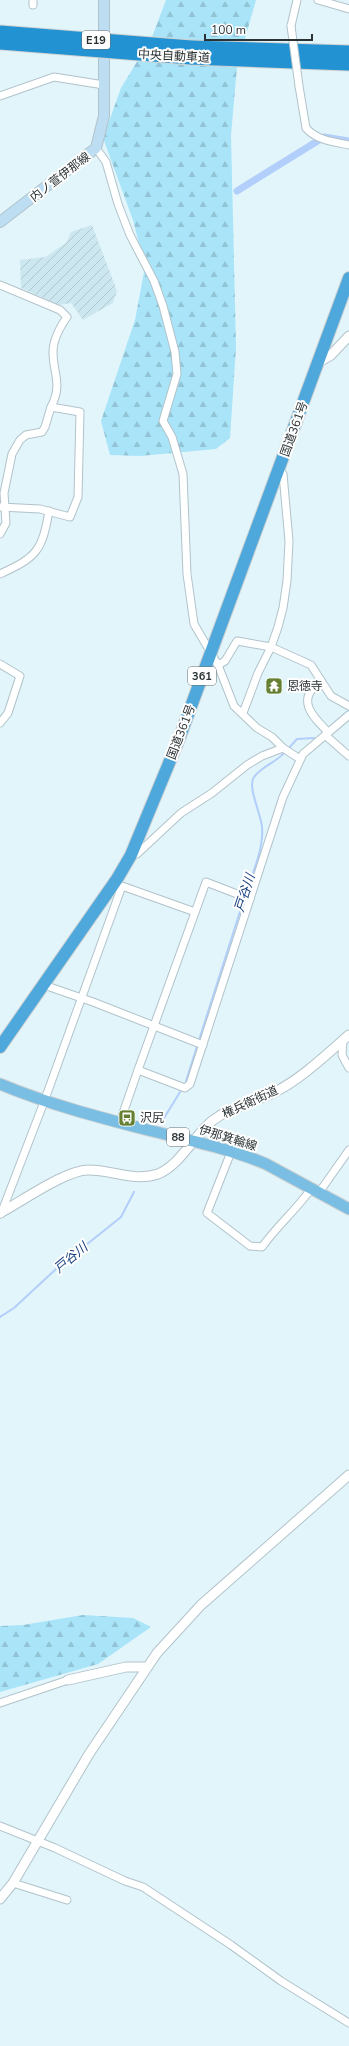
<svg xmlns="http://www.w3.org/2000/svg" width="349" height="2046" viewBox="0 0 349 2046" font-family="'Nunito Sans','Noto Sans JP',sans-serif">
	<defs>
		<pattern id="industrial-furrows" width="10" height="10" patternUnits="userSpaceOnUse"><rect width="10" height="10" fill="#cde7f1"/><path d="M-1 1l2-2M0 10L10 0M9 11l2-2" fill="none" stroke="#b0c7cf"/></pattern>
		<pattern id="forest-firs" width="22" height="20" patternUnits="userSpaceOnUse"><rect width="22" height="20" fill="#a9e4f9"/><path d="M5 1l3.5 6h-7zM16 11l3.5 6h-7z" fill="#92c4d6"/></pattern>
	</defs>
	<rect width="100%" height="100%" fill="#e2f5fb"/>
	<path fill="url(#industrial-furrows)" d="M92,225L117,291L113,303L83,320L71,303L59,305L21,288L20,260L45,257L66,243L71,232Z"/>
	<g fill="url(#forest-firs)">
		<path d="M166,0H256L237,67L231,135L236,347L230,438L216,449L140,456L110,455L101,421L135,320L145,267L133,220L103,138L121,88L152,37Z"/>
		<path d="M83,1615L133,1618L151,1627L98,1664L0,1692V1626L23,1625Z"/>
	</g>
	<g fill="none" stroke-linecap="round" stroke-linejoin="round">
		<g stroke="#b2cefa" stroke-width="2">
			<path d="M334,723L348,711"/>
			<path d="M288,749L297,739L314,738"/>
			<path d="M245,895C252,874 264,849 262,827C261,814 247,786 254,777C262,766 277,762 285,752"/>
			<path d="M186,1081L244,899"/>
			<path d="M161,1123L180,1092"/>
			<path d="M0,1317L14,1308L56,1269L121,1217L134,1192"/>
		</g>
		<path stroke="#b2cefa" stroke-width="7" d="M237,191L324,137L349,141"/>
		<g stroke="#b1c3ca" stroke-width="9">
			<g id="minor">
				<path d="M318,0L349,9"/>
				<path d="M33,5V0"/>
				<path d="M291,26L297,0"/>
				<path d="M299,86L306,128C316,140 334,142 349,145"/>
				<path d="M0,96L54,77L104,85"/>
				<path d="M96,148L106,162L118,204L130,235L154,281L163,306L175,352L177,374L163,421L172,437L183,474L187,574L194,624L218,665L234,706L257,728L272,737L283,748L300,759"/>
				<path d="M0,285L60,310L67,317C60,327 53,339 53,352C53,374 63,384 51,407L80,412L78,497L70,517L40,509L0,507"/>
				<path d="M0,534L6,523L4,493L12,454L20,440L26,435L42,432L45,427L51,407"/>
				<path d="M0,574C37,557 42,551 49,511"/>
				<path d="M0,664L20,676L8,713L0,723"/>
				<path d="M218,665L225,661L237,641L271,647L311,665L331,696L349,706"/>
				<path d="M321,681C295,699 312,716 328,732"/>
				<path d="M243,713L258,673L271,647L278,627L283,608L287,581L289,541L283,474L279,469"/>
				<path d="M325,735L349,756"/>
				<path d="M131,855L137,854L181,813L212,793L247,765L262,756L283,748"/>
				<path d="M44,985L93,1002L203,1045"/>
				<path d="M343,1040L342,1055L349,1068"/>
				<path d="M138,1070L206,882L250,899"/>
				<path d="M120,1122L138,1070L185,1088L190,1084L283,797L303,754L349,715"/>
				<path d="M231,1152L207,1213L250,1246L262,1247C277,1226 296,1210 311,1189"/>
				<path d="M318,1194L349,1150"/>
				<path d="M1,1214L44,1102L122,886L195,912"/>
				<path d="M0,1703L68,1680"/>
				<path d="M0,1826L55,1848L125,1881L143,1887L231,1945L281,1981L349,2023"/>
				<path d="M13,1883L67,1900"/>
			</g>
		</g>
		<g stroke="#b1c3ca" stroke-width="11">
			<g id="tertiary">
				<path d="M319,362L331,355L349,336"/>
				<path d="M0,1213C21,1202 67,1169 89,1170C112,1170 135,1182 158,1174C180,1165 194,1136 212,1121C231,1106 254,1103 275,1092C301,1079 327,1054 349,1035"/>
				<path d="M68,1680L126,1667H147"/>
				<path d="M0,1899L13,1883L89,1754L157,1653L201,1605L349,1475"/>
			</g>
		</g>
		<g stroke="#b1c3ca" stroke-width="12">
			<path id="secondary" d="M0,222L96,148L104,116V0"/>
		</g>
		<g stroke="#d0d2d2" stroke-width="13">
			<path id="primary" d="M0,1084C48,1104 98,1117 148,1130C188,1140 228,1148 266,1164L349,1209"/>
		</g>
		<g stroke="#d0d2d2" stroke-width="14">
			<path id="trunk" d="M0,1047L117,879L131,855L179,739L349,278"/>
		</g>
		<g stroke="#d0d2d2" stroke-width="15">
			<g id="motorway">
				<path d="M191,47L349,52"/>
				<path d="M191,58L349,64"/>
			</g>
		</g>
		<use href="#minor" stroke="#fff" stroke-width="7"/>
		<use href="#tertiary" stroke="#fff" stroke-width="9"/>
		<use href="#secondary" stroke="#bddef2" stroke-width="10"/>
		<use href="#primary" stroke="#7abee4" stroke-width="11"/>
		<use href="#trunk" stroke="#4ea8db" stroke-width="12"/>
		<use href="#motorway" stroke="#2292d2" stroke-width="13"/>
		<g stroke="#b1c3ca" stroke-width="9" stroke-linecap="butt">
			<path id="minor-bridge" d="M291,26L299,86"/>
		</g>
		<g stroke="#d0d2d2" stroke-width="15" stroke-linecap="butt">
			<g id="motorway-bridge">
				<path d="M0,32L191,47"/>
				<path d="M0,43L191,58"/>
			</g>
		</g>
		<use href="#minor-bridge" stroke="#fff" stroke-width="7"/>
		<use href="#motorway-bridge" stroke="#2292d2" stroke-width="13"/>
	</g>
	<defs>
		<g id="temple-square" transform="scale(0.9)"><rect x="-9" y="-9" width="18" height="18" rx="4" fill="#668033" stroke="#fefefe"/><path d="M0-6L5-2H3V0L6.5 2.5H4V6H1.5V3h-3V6H-4V2.5H-6.5L-3 0V-2H-5Z" fill="#fff"/></g>
		<g id="bus-square" transform="scale(0.9)"><rect x="-9" y="-9" width="18" height="18" rx="4" fill="#668033" stroke="#fefefe"/><path d="M-5-6H5V4H4V6H2V4H-2V6H-4V4H-5ZM-3.5-4V0h7V-4ZM-3.5 1.2v1.5H-2V1.2ZM2 1.2v1.5H3.5V1.2Z" fill="#fff"/></g>
	</defs>
	<g fill-rule="evenodd">
		<use href="#temple-square" x="274" y="686"/>
		<use href="#bus-square" x="127" y="1118"/>
	</g>
	<g text-anchor="middle" dominant-baseline="central" stroke-width="4" stroke-linejoin="round" paint-order="stroke">
		<g fill="#fefefe" stroke="#6a6f71" stroke-width="1">
			<rect x="82" y="31" width="28" height="18" rx="3"/>
			<rect x="188" y="667" width="28" height="18" rx="3"/>
			<rect x="167" y="1128" width="22" height="18" rx="3"/>
		</g>
		<g font-size="11" font-weight="bold" fill="#2b3234">
			<text x="96" y="40">E19</text>
			<text x="202" y="676">361</text>
			<text x="178" y="1137">88</text>
		</g>
		<g font-size="12" fill="#2b3234" stroke="#fefefe">
			<text transform="translate(174 56) rotate(3)">中央自動車道</text>
			<text transform="translate(60 177) rotate(-38)">内ノ萱伊那線</text>
			<text transform="translate(294 429) rotate(-70)">国道361号</text>
			<text transform="translate(181 732) rotate(-69)">国道361号</text>
			<text transform="translate(250 1102) rotate(-25)">権兵衛街道</text>
			<text transform="translate(228 1138) rotate(17)">伊那箕輪線</text>
		</g>
		<g font-size="12" fill="#2b3234" stroke="#fefefe" text-anchor="start">
			<text x="287" y="686">恩徳寺</text>
			<text x="140" y="1118">沢尻</text>
		</g>
		<g font-size="13" font-style="italic" fill="#163f7f" stroke="#fefefe">
			<text transform="translate(245 893) rotate(-72)">戸谷川</text>
			<text transform="translate(71 1258) rotate(-40)">戸谷川</text>
		</g>
	</g>
	<path d="M205 34v6h107v-6" fill="none" stroke="#2b3234" stroke-width="2"/>
	<text x="211" y="34" font-size="12" fill="#2b3234" stroke="#fefefe" stroke-width="3" paint-order="stroke">100 m</text>
</svg>
